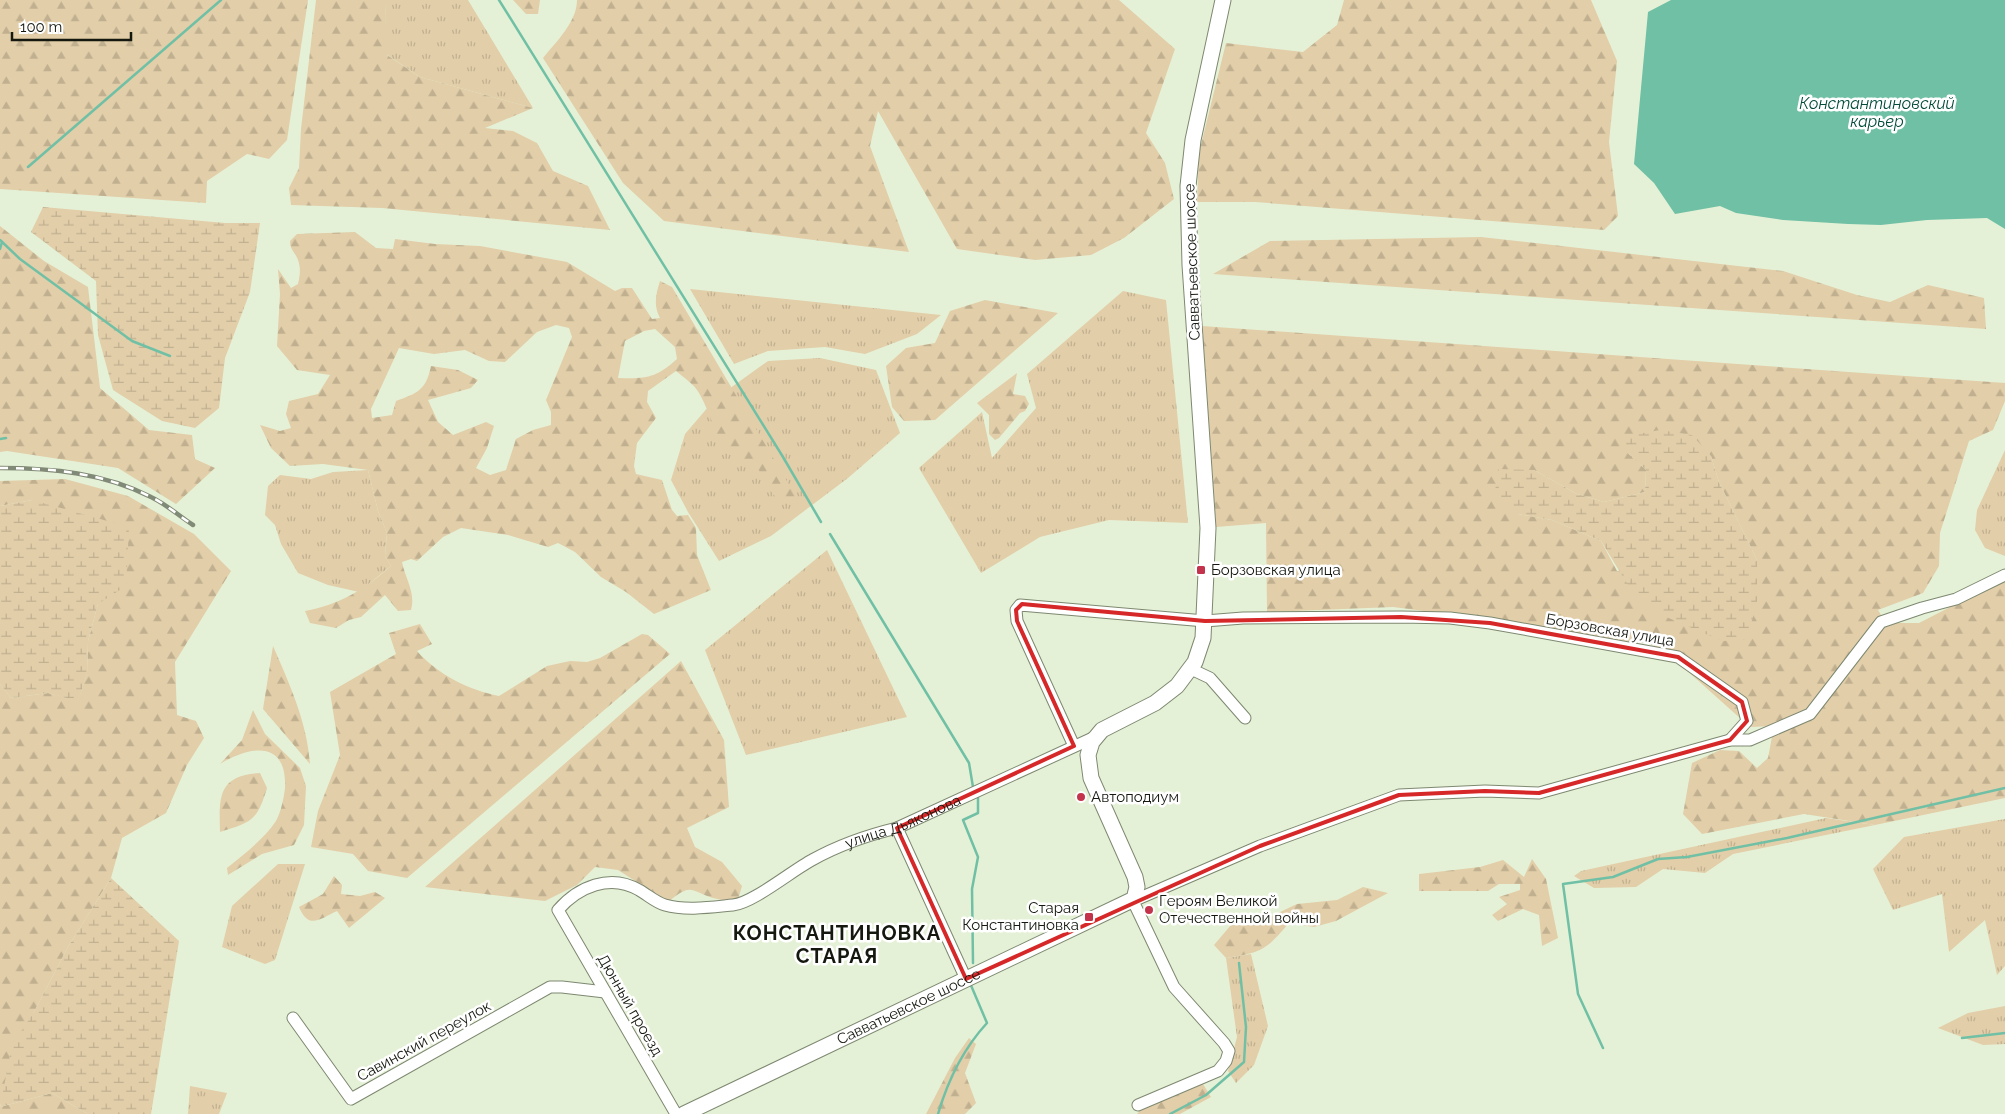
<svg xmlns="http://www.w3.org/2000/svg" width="2005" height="1114" viewBox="0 0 2005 1114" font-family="Raleway,sans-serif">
	<defs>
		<pattern id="grass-tufts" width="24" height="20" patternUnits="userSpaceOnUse" patternTransform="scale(1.25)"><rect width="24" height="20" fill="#e2cea9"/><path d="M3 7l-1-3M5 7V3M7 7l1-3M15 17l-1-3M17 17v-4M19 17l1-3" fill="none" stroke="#c1b090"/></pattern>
		<pattern id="forest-firs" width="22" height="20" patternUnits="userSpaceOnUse" patternTransform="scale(1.25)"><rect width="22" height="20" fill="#e2cea9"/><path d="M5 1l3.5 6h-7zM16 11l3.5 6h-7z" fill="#c1b090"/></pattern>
		<pattern id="wetland-marsh" width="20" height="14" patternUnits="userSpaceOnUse" patternTransform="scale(1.25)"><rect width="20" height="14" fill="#e2cea9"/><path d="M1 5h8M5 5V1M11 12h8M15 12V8" fill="none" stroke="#c1b090"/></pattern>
	</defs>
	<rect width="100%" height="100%" fill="#e5f1d6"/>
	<g fill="url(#grass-tufts)">
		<path d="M385,0H468L533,108L420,77L386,54Z"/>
		<path d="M690,289L941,315L917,334L865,354L825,347L768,351L734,364Z"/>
		<path d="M1123,291L1166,300L1188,523L1109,520L1040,537L981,573L919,468L982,412L992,458L1036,408L1027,374Z"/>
		<path d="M820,358L876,370L900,433L848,478L771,536L719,561L688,512L671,480L685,434L715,399L768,361Z"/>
		<path d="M2005,450V556L1985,548L1975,530L1977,510Z"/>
		<path d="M368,470L378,511L387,533L385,556L391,566L359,592L328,585L298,573L281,544L275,525L265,515L268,486L280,475L311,479L333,472Z"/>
		<path d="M827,550L907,717L746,755L705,650Z"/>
		<path d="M1826,818L1875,825L1733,854L1705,873L1663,869L1636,887L1594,888L1574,876L1581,871Z"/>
		<path d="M2005,819V966L1997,975L1985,920L1949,952L1942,894L1893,910L1873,869L1904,837Z"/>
		<path d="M278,864H305L275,960L265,964L222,947L232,906Z"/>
		<path d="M1251,954L1268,1026L1254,1065L1236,1083L1228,1071L1237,1037L1226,958Z"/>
		<path d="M2005,1006V1044L1983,1045L1938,1028L1968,1013Z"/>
		<path d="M190,1086L227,1093L219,1114H188Z"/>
	</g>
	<g fill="url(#forest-firs)" fill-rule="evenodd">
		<path d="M0,0H308L287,140L269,159L247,154L207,181L206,203L0,189Z"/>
		<path d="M316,0H385L387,55L420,77L533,108L485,128L513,131L537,143L553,171L588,186L610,230L382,208L291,205L289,188L299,168L301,129Z"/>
		<path d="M513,0H540L538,14H526Z"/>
		<path d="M577,0H1119L1175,49L1146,133L1165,163L1174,199L1124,238L1091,255L1035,260L957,249L878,111L870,146L909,252L664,221L623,183L543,58C556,42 577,22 577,0Z"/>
		<path d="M1344,0H1591L1617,61L1609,142L1618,216L1604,230L1255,202H1197L1199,153L1226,43L1303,52L1337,25Z"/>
		<path d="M0,226L44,261L88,287L100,388L149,430L192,435L195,459L215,468L176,504L118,468L7,451L0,452Z"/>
		<path d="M355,232L376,248L393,249L395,239L435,244L480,246L567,262L615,291L622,288H632L652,319L660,318C653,305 656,294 660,281L672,287L801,505C773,505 770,489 757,467C712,453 719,428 699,393C694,384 683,377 676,371L648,391L647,402L656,418L637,443L634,466L636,474L662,480L672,510L677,516L688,515L696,528L697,555L711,590L654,614L626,592L601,577L575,552L558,543L548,547L508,535L461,528L443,537L417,561L411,559L402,562C405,578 416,593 411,610L398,611L385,595L361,617L349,620L336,628L310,623L305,611C339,605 365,589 391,566L385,556L387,533L378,511L368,470L323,464L290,466L271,448L260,425L280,431L291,428L286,414L289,401L318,394L330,375L297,370L277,346L280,294L278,269L291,288L298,284C300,276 301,268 298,260C295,252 290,250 290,241L297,234ZM556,325L569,328L572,337L546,400L551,412V425L533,430L516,439L506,470L490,475L476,468L487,448L494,426L486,422L453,435L438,422L428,400L471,388L478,380L458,370L431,366C426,390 418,393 396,401L392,415L372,418L371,409L399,348L434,354L465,350L489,361L505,362L537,332ZM655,329L675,347L677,359C656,378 646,379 618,378L625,341L644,331Z"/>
		<path d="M1481,237L1783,271L1857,295L1890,302L1928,285L1984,298L1986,329L1213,274L1270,241Z"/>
		<path d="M985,300L1058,313L935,420L904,421L892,407L886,366L906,348L935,343L950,311Z"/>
		<path d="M1202,326L2005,383V401L1993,430L1969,441L1940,533L1939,566L1923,593L1878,610L1886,623H1919L2005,579V798L1875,825L1804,814L1702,834L1683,814L1692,763L1720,750L1739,751L1757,768L1768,758L1774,726L1750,727L1675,660L1649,643L1572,636H1526L1487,619L1393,607L1267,612L1266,523L1216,527ZM1625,450L1711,456L1719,482L1757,560L1617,571L1601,541L1552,520L1518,514L1534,470L1577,494L1604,502L1645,492L1646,470Z"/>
		<path d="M1017,373L1013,394L1025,396L1029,404L1025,411L1020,413L999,438L995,440L989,434V415L977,403Z"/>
		<path d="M65,479L128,496L194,534L231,571L175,662L177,715L196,721L204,738L187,765L166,813L122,838L111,878L68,947L34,1012L0,1106V684L11,698L48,693L78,700L87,674L88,641L98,604L32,500L0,506V481Z"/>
		<path d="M420,624L432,644L417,651C438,675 469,690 499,696L547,666L570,661L587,662L600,658L642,634L648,635L670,654L407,878L368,871L353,854L311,847L318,811L340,755L330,692L396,654L389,633Z"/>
		<path d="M273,646C290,685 307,722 310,764L263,709Z"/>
		<path d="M681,661L724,740L729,807L687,828L695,847L722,862L742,886L737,903C729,901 720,900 713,898C689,890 692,883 669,901L654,893L618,870L595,867L577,885L545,901L425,887Z"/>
		<path d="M253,710L265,734L300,768L306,786L304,825L294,845L262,854L228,875L227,868C244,854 263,840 276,821C281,812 284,797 285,788C287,739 250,746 220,764L242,740Z"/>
		<path d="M260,773L267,788C257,821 252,822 220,832C219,796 218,776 260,773Z"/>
		<path d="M1532,859L1546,879L1558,938L1542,946L1539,915L1523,909L1498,921L1492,915L1507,904L1499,897L1520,890V884H1499L1488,891H1419V874L1480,867L1503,860L1524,877Z"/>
		<path d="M334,876L342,885L341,894L360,896L375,892L385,898L349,928L337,911C321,918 309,931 299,907L323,894Z"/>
		<path d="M1363,887L1388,893L1336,921L1314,927L1289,923C1265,951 1262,952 1226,958L1214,945L1231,925L1261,921L1297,904L1337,900Z"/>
		<path d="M969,1038L976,1044L965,1073L976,1103L965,1114H926L955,1058Z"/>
		<path d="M1203,1084L1211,1097L1180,1114H1137L1148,1102Z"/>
		<path d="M52,1093L88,1114H0V1107Z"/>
	</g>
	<g fill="url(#wetland-marsh)">
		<path d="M43,207L225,223H260L250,292L225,358L219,408L195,428L162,421L113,390L98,335L96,281L31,232Z"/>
		<path d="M1660,430L1692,435L1711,456L1719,482L1757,560V604L1746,640L1722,641L1657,613L1634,595L1601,541L1552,520L1518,514L1495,492L1498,469L1534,470L1577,494L1604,502L1645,492L1646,470L1624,450L1621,437Z"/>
		<path d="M32,500L129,527L126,586L98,604L88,641L87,674L78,701L48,693L11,698L0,684V506Z"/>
		<path d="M111,878L179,941L151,1114H88L52,1093L0,1107L12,1045L34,1012L68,947Z"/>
	</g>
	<path fill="#70c0a6" d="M1671,0H2005V229L1987,218L1927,220L1881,225L1848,224L1783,220L1736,213L1720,206L1675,214L1654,183L1634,164L1648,12Z"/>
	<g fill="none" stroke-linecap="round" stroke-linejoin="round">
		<g stroke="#70c0a6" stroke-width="2.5">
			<path d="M499,0L783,457L821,522"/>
			<path d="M28,167L221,0"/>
			<path d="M0,240L20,259L132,341L170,356"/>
			<path d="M0,249L2,242"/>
			<path d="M0,439L6,438"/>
			<path d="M830,534L969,763L973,787"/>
			<path d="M973,963L972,889L978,857L963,820L978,813V797"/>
			<path d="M1962,1038L2005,1033"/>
			<path d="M1603,1048L1578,994L1563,884L1613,877L1658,859L1687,857L1787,838L2005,788"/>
			<path d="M938,1114C948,1080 963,1049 987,1023L970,983"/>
			<path d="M1170,1114L1206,1095L1244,1062L1246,1027L1239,963"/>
		</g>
		<g stroke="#7d8870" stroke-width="13">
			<g id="minor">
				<path d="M1191,669L1210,678L1245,718"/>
				<path d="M1074,746L1017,621L1016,610L1020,605L1205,621L1243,618L1401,617L1450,618L1490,623L1678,657L1742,702L1747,721L1730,740"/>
				<path d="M897,828L966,979"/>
				<path d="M293,1018L351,1099L550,987H562L605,992"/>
				<path d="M1138,1105L1218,1071L1226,1061L1229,1051L1224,1043L1174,987L1133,901L1260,846L1399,795L1485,791L1539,793L1730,740H1750L1810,714L1881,622L1922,608L1956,599L2005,575"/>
				<path id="s1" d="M676,1114L558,910C578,887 610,873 639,890C648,895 655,902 665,905C686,911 712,907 733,905C753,903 793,870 812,860C839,845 868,835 897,828L1095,737"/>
			</g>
		</g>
		<g stroke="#7d8870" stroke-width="17">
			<g id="major">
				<path id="s2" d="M684,1114L1134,899L1137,887L1135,877L1091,778L1088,755L1092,742L1102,730L1155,703L1177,686L1195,662L1203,638L1208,528L1190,265L1188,186L1193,140L1223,0"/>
			</g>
		</g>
		<use href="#minor" stroke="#fff" stroke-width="11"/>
		<use href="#major" stroke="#fff" stroke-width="15"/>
		<g stroke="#818977" stroke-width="4.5">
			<path id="rail" d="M0,468C52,468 104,473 151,497C166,504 179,516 193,525"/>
		</g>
		<use href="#rail" stroke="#fff" stroke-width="2.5" stroke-dasharray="8" stroke-linecap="butt"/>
	</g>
	<path fill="none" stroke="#d62828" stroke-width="4" stroke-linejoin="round" d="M1022,604L1205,621L1401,617L1490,623L1678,657L1742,702L1747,721L1730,740L1539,793L1485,791L1399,795L1260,846L966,979L897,828L1074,746L1017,621L1016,610Z"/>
	<g fill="#c3334c" stroke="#fff" stroke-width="2">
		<rect x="1196" y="565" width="10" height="10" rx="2.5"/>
		<circle cx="1081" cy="797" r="5"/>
		<circle cx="1149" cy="910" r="5"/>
		<rect x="1084" y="912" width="10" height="10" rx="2.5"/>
	</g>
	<g text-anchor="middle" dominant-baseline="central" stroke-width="5" stroke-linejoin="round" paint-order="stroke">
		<g font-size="15" fill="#14180f" stroke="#fff">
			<text transform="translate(1192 262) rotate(-92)">Савватьевское шоссе</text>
			<text transform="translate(1610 630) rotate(10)">Борзовская улица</text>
			<text stroke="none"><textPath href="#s1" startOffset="615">улица Дьяконова</textPath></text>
			<text transform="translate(630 1005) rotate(60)">Дюнный проезд</text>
			<text stroke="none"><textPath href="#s2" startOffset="249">Савватьевское шоссе</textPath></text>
			<text transform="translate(424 1041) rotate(-29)">Савинский переулок</text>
		</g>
		<g font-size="15" fill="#14180f" stroke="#fff" text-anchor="start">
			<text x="1211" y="570">Борзовская улица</text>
			<text x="1091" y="797">Автоподиум</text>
			<text x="1159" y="901">Героям Великой<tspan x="1159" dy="17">Отечественной войны</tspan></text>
			<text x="1079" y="908" text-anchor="end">Старая<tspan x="1079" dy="17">Константиновка</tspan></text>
		</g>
		<g font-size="16" font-style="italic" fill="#024b3a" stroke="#fff">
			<text x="1877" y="103">Константиновский<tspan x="1877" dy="18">карьер</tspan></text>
		</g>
		<g font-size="20" font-weight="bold" letter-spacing="1" fill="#14180f" stroke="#fff">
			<text x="837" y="933">КОНСТАНТИНОВКА<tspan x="837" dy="23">СТАРАЯ</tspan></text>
		</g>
	</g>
	<path d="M12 32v8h119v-8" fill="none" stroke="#14180f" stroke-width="2.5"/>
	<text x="20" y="32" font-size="15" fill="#14180f" stroke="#ffffff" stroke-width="4" paint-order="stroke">100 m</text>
</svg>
